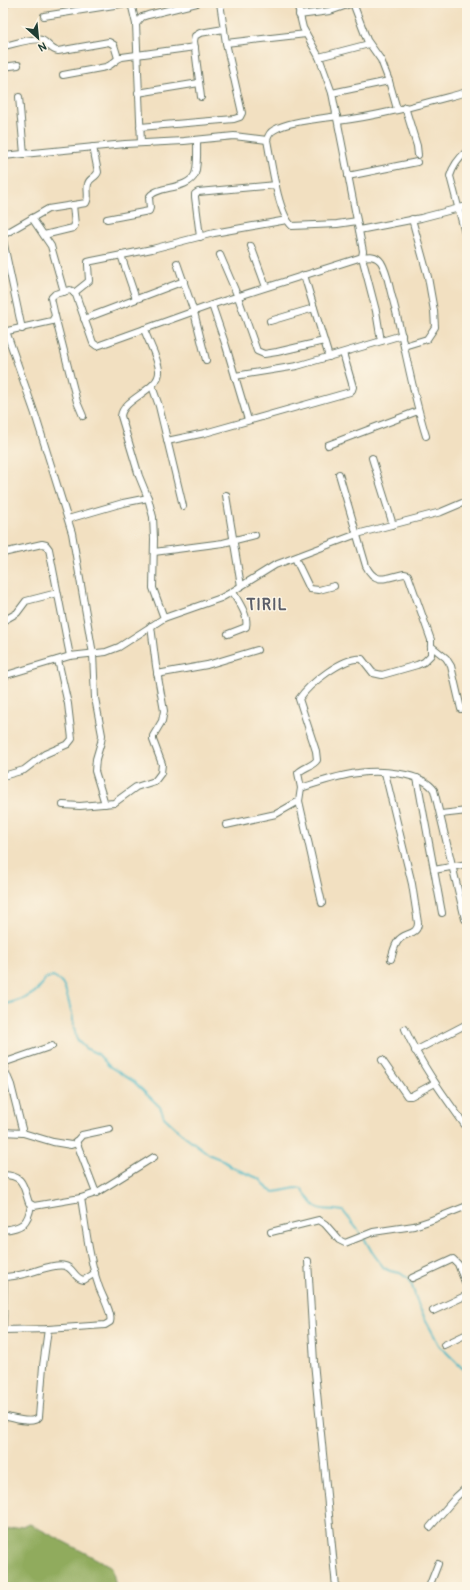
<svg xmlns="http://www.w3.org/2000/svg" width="470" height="1590" viewBox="0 0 470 1590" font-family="Pangolin,sans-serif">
	<rect width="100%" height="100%" fill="#fcf5e5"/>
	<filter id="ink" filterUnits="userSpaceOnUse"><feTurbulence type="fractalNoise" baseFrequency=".025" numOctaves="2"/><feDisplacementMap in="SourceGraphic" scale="8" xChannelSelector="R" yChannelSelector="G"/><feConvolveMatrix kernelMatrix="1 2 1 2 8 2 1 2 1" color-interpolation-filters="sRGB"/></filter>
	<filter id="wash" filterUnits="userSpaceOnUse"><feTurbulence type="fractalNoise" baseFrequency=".012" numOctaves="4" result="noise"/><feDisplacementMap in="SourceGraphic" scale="16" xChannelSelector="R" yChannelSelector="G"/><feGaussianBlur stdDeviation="0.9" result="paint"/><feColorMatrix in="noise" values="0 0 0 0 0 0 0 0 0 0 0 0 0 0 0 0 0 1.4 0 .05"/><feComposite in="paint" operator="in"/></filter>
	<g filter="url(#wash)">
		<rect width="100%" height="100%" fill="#f2e0c1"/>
		<path fill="#90ab5d" stroke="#587448" d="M30,1524L112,1567L116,1587H3V1531Z"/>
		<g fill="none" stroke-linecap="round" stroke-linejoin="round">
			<g stroke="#4ab7c4" stroke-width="2">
				<path d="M3,1000L6,1004C22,1000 38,995 45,979L53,977L60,981L65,988L72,1014L76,1038L79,1042L85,1048L98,1054L109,1066L134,1082L160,1107L164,1117L181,1133L210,1155L225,1161L231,1167L260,1179L269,1190L275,1192L296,1188L302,1189C319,1215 316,1207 343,1211L361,1234"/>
				<path d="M364,1238L372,1252L384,1268L390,1271L400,1273L407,1278L411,1283L419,1307L439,1345L467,1373"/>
			</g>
		</g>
	</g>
	<g filter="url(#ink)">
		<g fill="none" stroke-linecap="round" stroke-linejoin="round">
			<g stroke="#697665" stroke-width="8">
				<g id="minor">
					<path d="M353,3L367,40L381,60L389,81L397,109"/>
					<path d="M3,4L7,3"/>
					<path d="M299,15L330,11L353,3"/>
					<path d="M44,16L127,3L132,7L136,24"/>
					<path d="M226,43L306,34"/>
					<path d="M3,46C11,45 34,37 42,40C48,43 51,50 58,51L109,42L114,45L118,58"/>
					<path d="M319,57L369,44"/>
					<path d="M3,67L18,65"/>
					<path d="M63,75L106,67C113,65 115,59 122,57L195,47"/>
					<path d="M138,93L199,83"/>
					<path d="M332,93L389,81"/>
					<path d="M19,97L24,154"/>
					<path d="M201,97L194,41L195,36L200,33L224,29"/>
					<path d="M405,107L417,146L418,155"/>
					<path d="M337,116C320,119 288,121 274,130C270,132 268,136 267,140C271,160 278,214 292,226L337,224L357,221"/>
					<path d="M338,121C381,116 425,103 467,92"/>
					<path d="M140,127L234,119L240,117L242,113L226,43L220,3"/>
					<path d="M141,143L136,24L142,17L148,15L197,3"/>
					<path d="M467,151C459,158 453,166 450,176L467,241"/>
					<path d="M3,156L125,144L184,141L234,136L267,140"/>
					<path d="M348,176L417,162"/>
					<path d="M32,218L51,246L64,292"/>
					<path d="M107,219L149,211L150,208L149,198C154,185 188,191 195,174C198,165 197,150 197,140"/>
					<path d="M359,230L421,218L467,206"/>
					<path d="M3,235L48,209L86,203C90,197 86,190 88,184C89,178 96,178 98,172L93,147"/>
					<path d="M44,235L73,228L75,225L73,205"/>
					<path d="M200,237L195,197V194L198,192L276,185"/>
					<path d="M3,240L22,329"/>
					<path d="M251,246L266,287"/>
					<path d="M121,255L136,299"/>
					<path d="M220,255L238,297L257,351L264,354L277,352L324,341"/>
					<path d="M177,263L194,312L206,360"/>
					<path d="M304,275L329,357"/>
					<path d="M74,293L89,281L88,265V262L92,261L152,249L214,233L287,220"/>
					<path d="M212,305L226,346L248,420"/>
					<path d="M55,316L77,402L83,416"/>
					<path d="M84,319L184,281"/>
					<path d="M270,321L314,308"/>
					<path d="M144,329C148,341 158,358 159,370C161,390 123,398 121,416L139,476L148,498L153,517L154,539L153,588L164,618"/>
					<path d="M6,331L35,414L72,533L93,654L95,698L102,735L101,742L96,759L95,771L105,804"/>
					<path d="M3,332L52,321L55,316L51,298L55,294L70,290L72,291L76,295L93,343L97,346L100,345L217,303L362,257L363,251L332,93L319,57L303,28L297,3"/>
					<path d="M381,341L376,311L362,257C369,256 376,255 381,262C388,273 389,288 393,300C405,345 412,392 426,436"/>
					<path d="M404,346L427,339L435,327L434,311L428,277L412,219"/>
					<path d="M235,376L297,366L402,335"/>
					<path d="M152,386L159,406L183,506"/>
					<path d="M167,441L205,433L350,392L352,390L353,387L343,353"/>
					<path d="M328,445L418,411"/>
					<path d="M372,458L393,525"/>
					<path d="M226,495L241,586"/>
					<path d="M68,519L123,503L148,498"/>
					<path d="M154,552L223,543L255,535"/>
					<path d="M3,553L42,544L46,545L49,549L70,656"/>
					<path d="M295,558L310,589L319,590L334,586"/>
					<path d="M3,621L17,613L26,601L57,593"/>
					<path d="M228,634L246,627C249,616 238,601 233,592"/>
					<path d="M431,646L446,658L451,666L461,709"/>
					<path d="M157,674L207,665L257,650"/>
					<path d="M3,676L70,656L106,652L119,647L164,618L221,598L230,593L275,565L357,534L441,512L467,501"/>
					<path d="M385,773L412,884L418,923C418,936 403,932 398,941C394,946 393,953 391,959"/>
					<path d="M3,776L24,770L45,754L68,744L72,739L68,704L58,660"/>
					<path d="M417,778L442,913"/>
					<path d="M301,788C320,782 339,775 358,773C378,770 422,772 434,790L465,919"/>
					<path d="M299,801L322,903"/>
					<path d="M63,805L80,806L114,803L136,787L155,781L161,773L162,764L153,740V736L162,721L164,711L156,666L151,626"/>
					<path d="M441,814L467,811"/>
					<path d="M226,825L276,814L299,801L301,788L298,773C304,767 313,766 317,760L316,751L299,699C309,684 344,656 362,659L373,673L382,675L417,665L424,662L431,655V640L408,575L404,574C387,577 376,586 366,566L339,474"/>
					<path d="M434,870L467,864"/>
					<path d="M405,1029C421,1065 444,1096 467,1128"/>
					<path d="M415,1051L467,1024"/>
					<path d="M382,1060L407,1096H411L435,1083"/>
					<path d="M3,1063L52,1046"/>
					<path d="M3,1066L11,1085L23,1133"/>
					<path d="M3,1132L23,1133L53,1142L71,1145L74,1144L82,1135L110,1129"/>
					<path d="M76,1141L96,1193"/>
					<path d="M3,1175C24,1175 23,1186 29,1203L34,1206L81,1198L96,1193L154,1157"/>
					<path d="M3,1230C22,1228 28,1224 31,1205"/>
					<path d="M271,1232L319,1220L325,1224L339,1240L345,1243L373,1232L414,1226L429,1221L467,1206"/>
					<path d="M308,1261L314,1362L336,1587"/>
					<path d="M3,1277C11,1277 20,1275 28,1273C37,1271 56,1263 65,1266C74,1268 74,1279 84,1280L95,1273"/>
					<path d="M4,1277L3,1330L48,1329L105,1325L110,1322C113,1314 102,1296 99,1287C89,1259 86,1228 81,1198"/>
					<path d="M412,1278L453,1259L458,1264L467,1287"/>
					<path d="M433,1311L467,1295"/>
					<path d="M444,1345L467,1334"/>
					<path d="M3,1416C12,1418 33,1425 39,1417L43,1366L48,1329"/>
					<path d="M430,1527L456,1497L467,1487"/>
					<path d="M429,1587L438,1564"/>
				</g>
			</g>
			<use href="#minor" stroke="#fff" stroke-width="6"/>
		</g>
	</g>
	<g text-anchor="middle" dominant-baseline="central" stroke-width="3" stroke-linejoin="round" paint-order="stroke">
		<g font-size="16" font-weight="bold" letter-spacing="1" fill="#5c5f69" stroke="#fcf5e5">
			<text x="267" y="605">TIRIL</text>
		</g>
	</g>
	<rect width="470" height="1590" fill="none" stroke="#fcf5e5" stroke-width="16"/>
	<g transform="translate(38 38) rotate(153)" stroke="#fcf5e5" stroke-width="3" paint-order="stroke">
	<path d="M0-3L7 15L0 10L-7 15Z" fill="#1f3d34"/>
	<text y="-6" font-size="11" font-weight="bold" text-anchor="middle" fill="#1f3d34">N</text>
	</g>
</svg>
